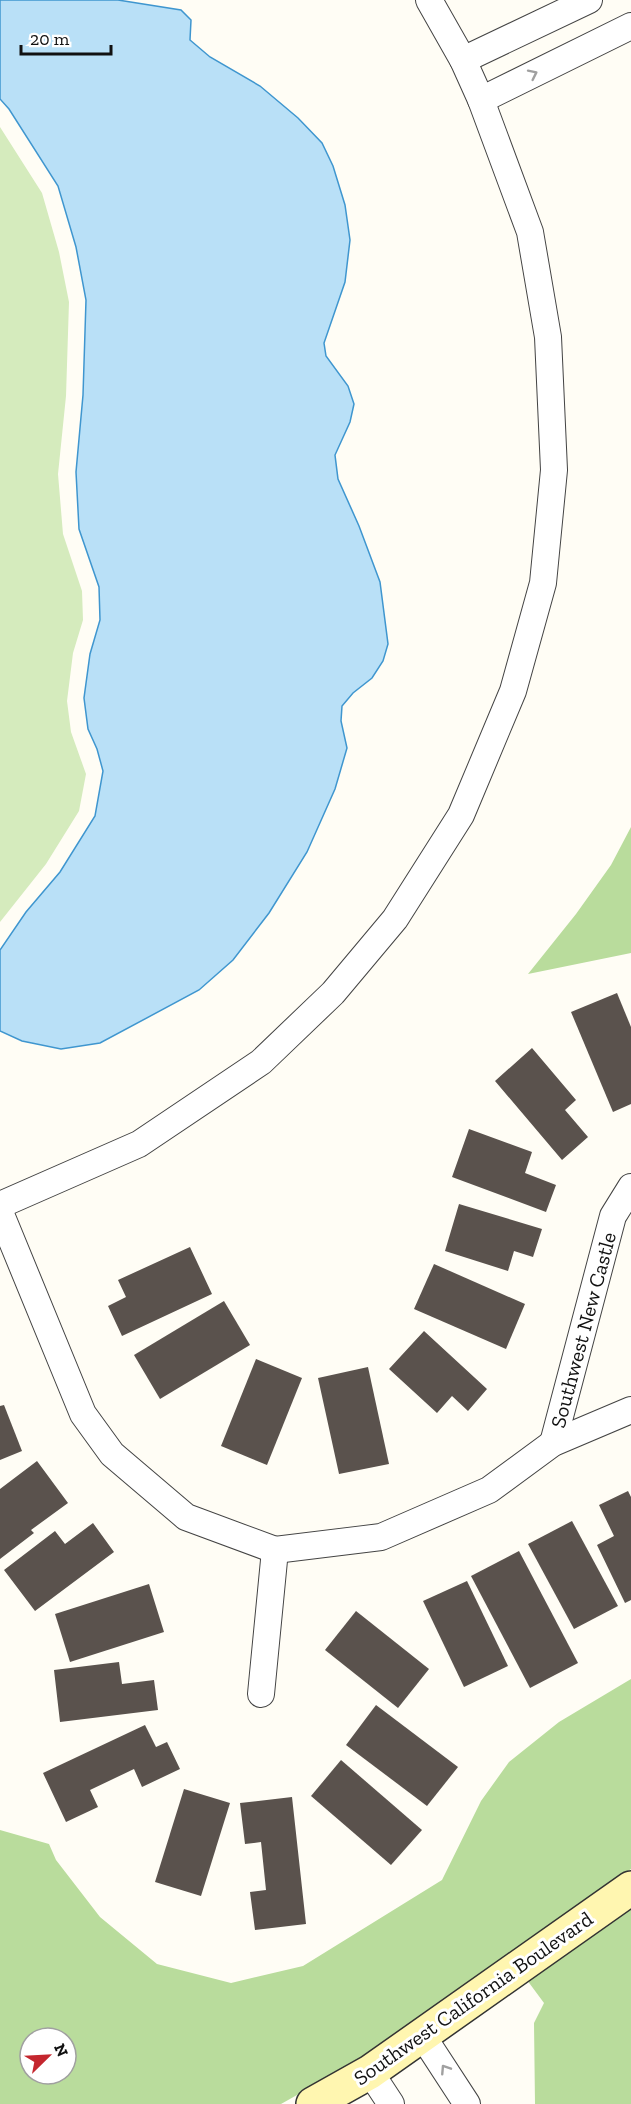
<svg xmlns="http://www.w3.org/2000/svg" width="631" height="2104" viewBox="0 0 631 2104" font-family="'Zilla Slab',serif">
	<rect width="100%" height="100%" fill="#fffdf5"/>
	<path fill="#d5ebbd" d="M0,127L42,193L59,252L69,302L66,396L58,474L63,534L82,591L83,620L73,653L67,701L71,732L86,774L79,811L46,864L0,922Z"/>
	<g fill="#b9dc9c" fill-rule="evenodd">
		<path d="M631,827V953L528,974L576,914L611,865Z"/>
		<path d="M631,1679V1869L361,2059L281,2104H0V1830L49,1844L56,1860L100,1917L157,1964L231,1983L303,1966L442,1880L481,1801L509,1762L559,1722ZM30,2038H66V2074H30Z"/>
		<path d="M631,1907V2104H535L534,2023L544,2003L527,1980Z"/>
	</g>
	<path fill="#b9e0f7" stroke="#3f96cf" stroke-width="1.5" d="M0,0H118L181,10L191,20L190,40L210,57L260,86L298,118L322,143L333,166L345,205L350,240L345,282L324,343L326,356L348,386L354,404L350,422L335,455L338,479L359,526L380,582L388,644L383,661L372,678L353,693L342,706L341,721L347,748L335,789L307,852L269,913L233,960L199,990L100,1043L61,1049L22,1041L0,1031V950L26,912L60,872L95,816L103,771L97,749L88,729L84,698L90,654L100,620L99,587L79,529L76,472L83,395L86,300L76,247L58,186L9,109L0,99Z"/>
	<g fill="#5a524d">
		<path d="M617,993L631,1027V1104L613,1112L571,1012Z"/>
		<path d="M532,1048L576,1100L565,1110L588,1137L562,1160L495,1081Z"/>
		<path d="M469,1129L532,1152L525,1173L556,1185L546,1212L452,1177Z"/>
		<path d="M459,1204L542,1229L533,1257L514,1251L508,1271L445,1251Z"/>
		<path d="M190,1247L212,1294L122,1336L108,1306L126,1297L118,1280Z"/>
		<path d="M434,1264L525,1304L506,1349L414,1309Z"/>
		<path d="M224,1301L250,1345L160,1399L134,1355Z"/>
		<path d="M424,1331L487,1389L468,1411L452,1396L437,1413L389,1369Z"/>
		<path d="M256,1359L302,1378L267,1465L221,1446Z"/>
		<path d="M368,1367L389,1464L339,1474L318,1378Z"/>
		<path d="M4,1405L22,1451L0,1460V1406Z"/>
		<path d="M37,1461L68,1503L31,1530L34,1533L0,1559V1489Z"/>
		<path d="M628,1491L631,1497V1600L625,1603L597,1545L614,1536L599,1505Z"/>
		<path d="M572,1521L618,1606L574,1629L528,1544Z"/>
		<path d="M93,1523L114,1552L35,1611L4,1570L55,1531L65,1544Z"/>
		<path d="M519,1551L578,1663L530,1688L471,1576Z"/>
		<path d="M467,1581L508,1666L464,1687L423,1601Z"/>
		<path d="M149,1584L164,1632L70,1662L55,1614Z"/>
		<path d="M356,1611L429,1669L398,1708L325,1650Z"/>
		<path d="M119,1662L122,1684L154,1680L158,1710L60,1722L54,1670Z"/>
		<path d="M376,1705L458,1767L427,1806L346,1745Z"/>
		<path d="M145,1725L156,1747L167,1742L180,1769L142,1787L134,1769L90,1790L98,1807L66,1822L43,1773Z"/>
		<path d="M341,1760L422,1830L391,1865L311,1796Z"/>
		<path d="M184,1789L230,1803L201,1896L155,1882Z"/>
		<path d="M292,1797L306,1924L255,1930L250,1892L266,1890L261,1842L245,1844L240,1803Z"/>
	</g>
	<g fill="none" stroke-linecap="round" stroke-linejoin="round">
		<g stroke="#444" stroke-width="28">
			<g id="street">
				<path d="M463,60L589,0"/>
				<path d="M481,100L631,26"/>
				<path d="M0,1205L139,1144L261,1062L333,993L395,919L461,815L513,691L543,583L554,470L548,337L530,232L481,100L463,60L429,0"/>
				<path d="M0,1212L83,1414L112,1454L186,1517L275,1550L261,1694"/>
				<path d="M553,1443L613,1216L631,1187"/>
				<path d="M275,1550L381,1537L489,1490L553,1443L631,1410"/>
				<path d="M422,2035L467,2104"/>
				<path d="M370,2072L391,2104"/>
			</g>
		</g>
		<g stroke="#333" stroke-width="36">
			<path id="secondary" d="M313,2104L370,2072L631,1888"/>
		</g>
		<use href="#street" stroke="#fff" stroke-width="26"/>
		<use href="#secondary" stroke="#fff6b0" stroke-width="33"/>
	</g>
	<defs><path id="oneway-chevron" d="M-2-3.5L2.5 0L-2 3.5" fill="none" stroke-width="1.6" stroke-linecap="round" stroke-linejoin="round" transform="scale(1.5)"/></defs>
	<g stroke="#a0a0a0">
		<use href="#oneway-chevron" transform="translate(533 74) rotate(-26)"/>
		<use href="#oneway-chevron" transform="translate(445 2069) rotate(-123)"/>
	</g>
	<g text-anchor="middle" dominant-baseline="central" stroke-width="6" stroke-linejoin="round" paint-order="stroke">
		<g font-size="21" fill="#111" stroke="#fff">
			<text transform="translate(583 1330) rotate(-75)">Southwest New Castle</text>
			<text transform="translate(473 1998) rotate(-35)">Southwest California Boulevard</text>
		</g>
	</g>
	<g transform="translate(48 2056) rotate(66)"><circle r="28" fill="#ffffff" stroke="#a0a0a0" stroke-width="1.5"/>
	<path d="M0-4.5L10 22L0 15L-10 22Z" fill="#c4262e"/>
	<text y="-9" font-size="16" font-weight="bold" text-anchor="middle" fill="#111111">N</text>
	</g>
	<path d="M21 45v9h90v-9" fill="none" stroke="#111111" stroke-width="3"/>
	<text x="30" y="45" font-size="18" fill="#111111" stroke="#ffffff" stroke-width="4.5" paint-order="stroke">20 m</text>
</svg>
